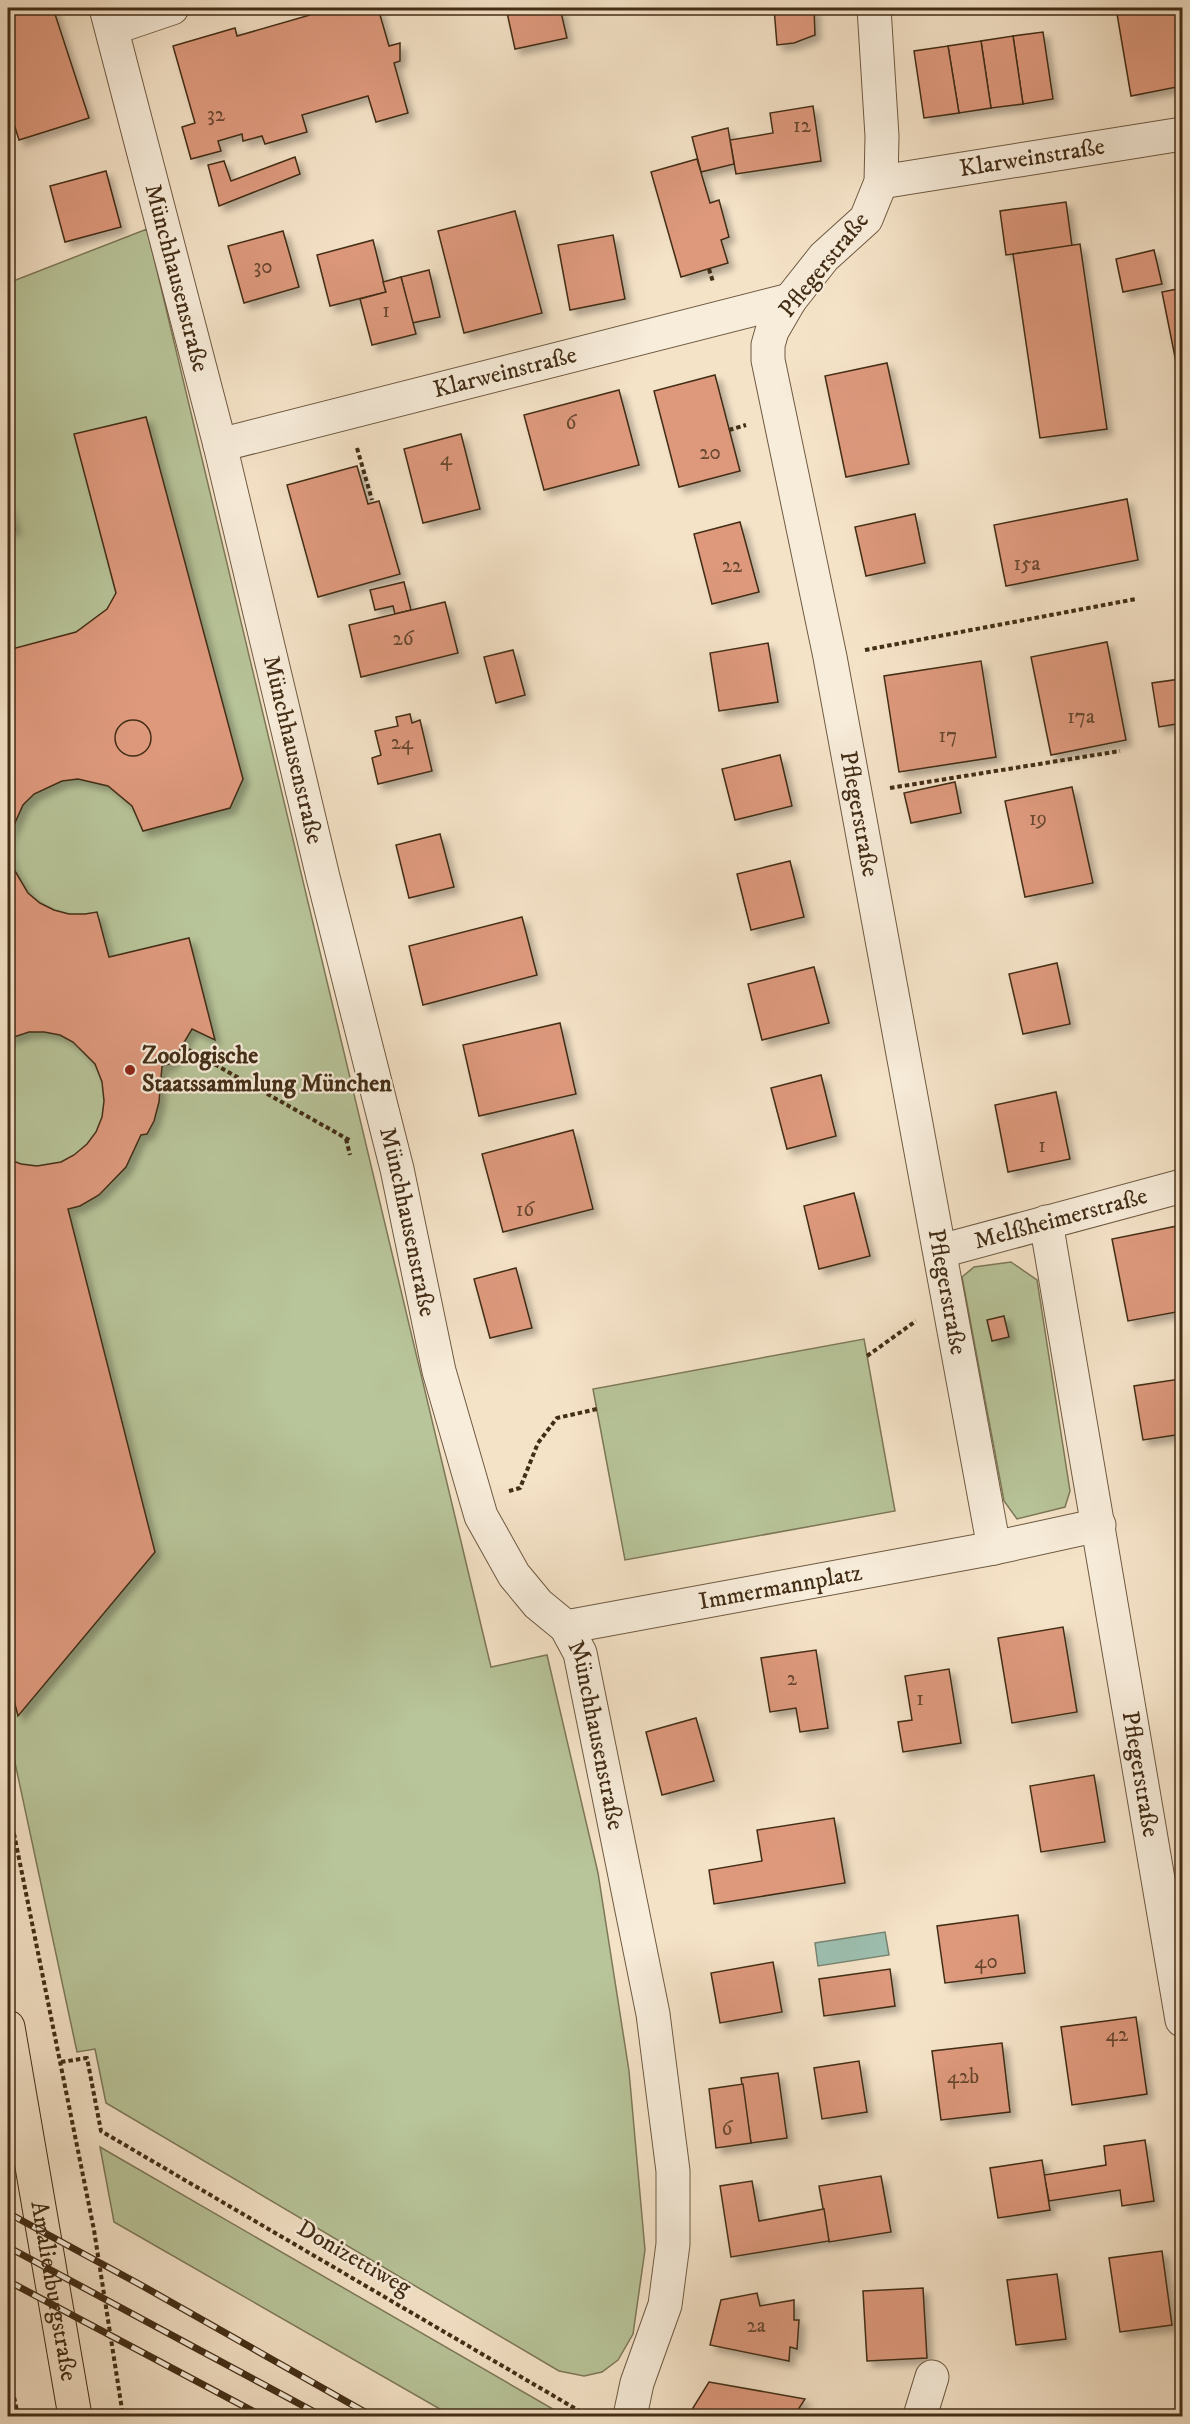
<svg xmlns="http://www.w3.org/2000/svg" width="1190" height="2424" viewBox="0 0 1190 2424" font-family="'IM FELL DW Pica',serif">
	<defs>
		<filter id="shadow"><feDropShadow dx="5.5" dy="5.5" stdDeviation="3" flood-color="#0004"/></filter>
	</defs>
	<rect width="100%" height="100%" fill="#f5e3c8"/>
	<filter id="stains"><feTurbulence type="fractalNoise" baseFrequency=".00333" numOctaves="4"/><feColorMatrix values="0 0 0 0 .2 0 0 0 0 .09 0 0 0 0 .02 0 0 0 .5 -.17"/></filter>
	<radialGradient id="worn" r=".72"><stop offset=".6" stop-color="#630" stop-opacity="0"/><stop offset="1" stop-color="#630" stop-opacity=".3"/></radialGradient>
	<g fill="#b8c499" stroke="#7d7858" stroke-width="1.5">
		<path d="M147,229L491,1667L547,1655L598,1873L629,2071L645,2250L633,2334L618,2360L602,2372L584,2376L559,2371L106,2103L95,2049L77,2052L8,1730V283Z"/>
		<path d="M1011,1262L1037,1280L1070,1491L1065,1507L1017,1519L1004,1501L962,1277L974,1267Z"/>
		<path d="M864,1339L895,1511L625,1560L593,1389Z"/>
		<path d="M100,2147L565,2416H452L114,2222Z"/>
	</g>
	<path fill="#9dbfb0" stroke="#798572" stroke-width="1.5" d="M885,1932L889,1955L818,1966L815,1943Z"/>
	<g fill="#de997d" stroke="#422d16" stroke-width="1.5" filter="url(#shadow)">
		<path d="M8,8H53L89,118L19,140L8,105Z"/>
		<path d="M308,8H378L389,46L400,43V61L394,63L408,113L376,122L368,96L302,115L307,132L265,144L262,136L243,141L242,134L218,141L221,151L191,159L182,127L195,123L173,46L235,28L237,36L310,15Z"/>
		<path d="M506,8H560L567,38L515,49Z"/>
		<path d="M774,8H814L815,35L794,43L777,45Z"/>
		<path d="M1116,8H1182V86L1131,96Z"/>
		<path d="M1043,32L1053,99L1023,104L1013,36Z"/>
		<path d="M1013,36L1023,104L991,108L981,41Z"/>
		<path d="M981,41L991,108L959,113L948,46Z"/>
		<path d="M948,46L959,113L924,118L914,51Z"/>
		<path d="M813,106L821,161L736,174L730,140L773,133L770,113Z"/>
		<path d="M728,128L734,164L701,172L692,137Z"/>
		<path d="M295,157L300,174L219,206L208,165L224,161L231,181Z"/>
		<path d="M697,159L710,203L719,200L729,237L721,240L728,263L681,277L651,172Z"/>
		<path d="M106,171L121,227L65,242L50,186Z"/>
		<path d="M1066,202L1072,246L1006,255L1000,211Z"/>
		<path d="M515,211L542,313L464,333L438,231Z"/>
		<path d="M283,231L299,287L244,303L228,246Z"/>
		<path d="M613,235L625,299L570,310L558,245Z"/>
		<path d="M373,240L386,292L330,306L317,255Z"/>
		<path d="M1080,244L1107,429L1040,438L1013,254Z"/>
		<path d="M1154,250L1162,284L1123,292L1116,259Z"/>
		<path d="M429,270L440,317L412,323L401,277Z"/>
		<path d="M401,277L416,334L372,345L360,299L386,292L383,282Z"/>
		<path d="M1182,288V392L1162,292Z"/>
		<path d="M887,363L909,464L846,477L825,376Z"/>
		<path d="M715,375L740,471L679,487L654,391Z"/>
		<path d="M619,390L639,465L544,490L524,415Z"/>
		<path d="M146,417L243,779L230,808L143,831L132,806L108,786L78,779L62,781L34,794L23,805L10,834L9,850L12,866L28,893L40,903L54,910L69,914H85L97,912L109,957L189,938L215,1040L192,1029L172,1063L162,1066L159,1102L154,1121L147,1134L141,1135L126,1167L99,1195L80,1206L68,1209L155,1552L18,1716L8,1677V1159L21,1164L37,1166L61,1162L74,1155L87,1144L96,1132L102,1117L104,1101L102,1082L95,1064L73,1042L60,1035L44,1032H29L8,1039V650L76,632L107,609L116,593L74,434Z"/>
		<path d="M461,434L480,509L423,523L404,449Z"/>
		<path d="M357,466L368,504L379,501L400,574L318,597L287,485Z"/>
		<path d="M1127,499L1138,560L1006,586L994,525Z"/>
		<path d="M8,503L15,529L8,531Z"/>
		<path d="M915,514L925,563L866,576L855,527Z"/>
		<path d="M740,522L759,592L712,604L694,534Z"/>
		<path d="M404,582L411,610L395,614L393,606L375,610L370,590Z"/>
		<path d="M445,602L458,653L361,677L349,625Z"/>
		<path d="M1107,642L1126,740L1051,755L1031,657Z"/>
		<path d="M768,643L778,702L719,711L710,653Z"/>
		<path d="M513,650L525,695L496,703L484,657Z"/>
		<path d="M1182,659V723L1159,727L1152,683L1180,679L1177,660Z"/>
		<path d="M981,661L996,757L899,772L884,676Z"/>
		<path d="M410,714L412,723L420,720L432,771L378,784L372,758L381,755L375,731L398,726L396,717Z"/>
		<circle cx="133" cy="738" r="18"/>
		<path d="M780,755L792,806L735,820L722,769Z"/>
		<path d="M955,782L961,813L911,823L904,793Z"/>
		<path d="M1072,787L1093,883L1025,897L1005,801Z"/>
		<path d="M440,834L454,887L409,898L396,845Z"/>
		<path d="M790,861L804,917L751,930L737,874Z"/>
		<path d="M522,917L537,975L423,1005L409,946Z"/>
		<path d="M1057,963L1070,1024L1023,1034L1009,974Z"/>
		<path d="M814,967L829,1023L762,1040L748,984Z"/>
		<path d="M560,1023L576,1094L479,1116L463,1045Z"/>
		<path d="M821,1075L836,1136L787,1149L771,1088Z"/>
		<path d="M1056,1092L1070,1159L1008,1172L995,1105Z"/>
		<path d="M573,1130L593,1209L503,1232L482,1154Z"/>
		<path d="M854,1193L870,1256L819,1269L804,1206Z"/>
		<path d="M1182,1225V1311L1128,1321L1112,1239Z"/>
		<path d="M516,1268L532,1328L490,1338L474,1279Z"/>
		<path d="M1004,1316L1009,1337L992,1341L987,1320Z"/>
		<path d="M1180,1379L1182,1397V1434L1143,1440L1134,1386Z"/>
		<path d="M1063,1627L1077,1712L1012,1723L998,1638Z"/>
		<path d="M816,1650L828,1728L800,1732L796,1708L770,1712L761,1658Z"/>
		<path d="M949,1669L961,1743L903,1752L898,1722L912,1720L905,1676Z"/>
		<path d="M696,1718L714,1781L662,1795L646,1732Z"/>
		<path d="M1094,1775L1105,1842L1041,1852L1030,1786Z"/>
		<path d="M834,1818L845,1883L714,1904L709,1870L762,1861L757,1830Z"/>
		<path d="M1018,1915L1025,1973L945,1983L937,1926Z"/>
		<path d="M773,1962L782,2012L720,2023L711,1973Z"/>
		<path d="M890,1969L895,2006L824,2016L819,1979Z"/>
		<path d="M1136,2017L1147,2094L1072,2105L1061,2027Z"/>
		<path d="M1002,2043L1010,2112L941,2120L932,2051Z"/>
		<path d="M859,2061L867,2112L822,2119L814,2068Z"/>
		<path d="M778,2073L787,2138L751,2143L741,2078Z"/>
		<path d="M743,2084L751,2143L716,2148L709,2089Z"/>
		<path d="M1145,2140L1154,2201L1122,2206L1120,2190L1049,2201L1044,2175L1106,2165L1104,2146Z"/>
		<path d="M1042,2160L1050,2210L998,2218L990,2168Z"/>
		<path d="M881,2176L891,2232L829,2242L819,2186Z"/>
		<path d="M752,2181L759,2221L824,2209L829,2241L731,2257L720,2186Z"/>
		<path d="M1162,2251L1172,2325L1120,2332L1109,2258Z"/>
		<path d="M1057,2274L1066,2339L1016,2345L1007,2280Z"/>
		<path d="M923,2288L927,2358L867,2361L863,2291Z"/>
		<path d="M757,2293L760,2306L794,2300V2320H799L797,2349L790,2347L789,2361L710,2345L721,2300Z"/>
		<path d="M709,2382L805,2399L794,2416H688Z"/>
	</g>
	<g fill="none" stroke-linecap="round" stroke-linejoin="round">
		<g stroke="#6f5a42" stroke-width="35">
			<g id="minor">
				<path id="s1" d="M106,8L220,445L323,877L397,1169L439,1371L481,1516L514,1575L538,1604L566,1627L580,1653L653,2014L673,2171V2244L665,2305L637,2383L630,2416"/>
				<path id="s2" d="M874,8L882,136L881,182L866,219L824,257L790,300L772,331L768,345V360L830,657L994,1548"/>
				<path d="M113,28L172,8"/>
				<path id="s3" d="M881,182L1182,134"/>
				<path id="s4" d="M220,445L790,300"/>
				<path id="s5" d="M1046,1222L1182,2020"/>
				<path id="s6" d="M941,1251L1182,1186"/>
				<path id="s7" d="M566,1627L994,1548L1099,1525"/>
				<path d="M920,2416L932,2377"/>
			</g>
		</g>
		<g stroke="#422d16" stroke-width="35">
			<g id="major">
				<path id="s8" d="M8,2027L75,2416"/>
			</g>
		</g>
		<g stroke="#422d16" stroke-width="4" stroke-dasharray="4.5 3" stroke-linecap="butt">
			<path d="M709,269L713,282"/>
			<path d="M729,430L746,425"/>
			<path d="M357,448L372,500"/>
			<path d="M865,650L1136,599"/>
			<path d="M890,788L1120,751"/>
			<path d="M182,1046L351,1141"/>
			<path d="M346,1139L350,1155"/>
			<path d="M867,1356L916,1321"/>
			<path d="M509,1491L520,1488L538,1443L557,1418L597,1409"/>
			<path d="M8,1804L94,2230L123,2416"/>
			<path d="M61,2062L87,2058L101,2131L588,2416"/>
			<path d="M8,2368L18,2416"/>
		</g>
		<use href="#minor" stroke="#f8eddb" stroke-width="33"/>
		<use href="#major" stroke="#f5e3c8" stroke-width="33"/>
		<g stroke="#422d16" stroke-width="7">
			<g id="rail">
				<path d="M8,2213L139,2284L372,2416"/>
				<path d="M8,2247L322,2416"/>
				<path d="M8,2281L262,2416"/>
			</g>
		</g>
		<use href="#rail" stroke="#f8eddb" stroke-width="4.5" stroke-dasharray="14" stroke-linecap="butt"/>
	</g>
	<circle fill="#8f2418" stroke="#f8eddb" stroke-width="2" cx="130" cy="1070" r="6"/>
	<g text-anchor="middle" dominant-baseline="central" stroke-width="4.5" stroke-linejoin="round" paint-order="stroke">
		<g font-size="21" fill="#694830">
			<text x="216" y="115">32</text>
			<text x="802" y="126">12</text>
			<text x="263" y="267">30</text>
			<text x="386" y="311">1</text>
			<text x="571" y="423">6</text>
			<text x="710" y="453">20</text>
			<text x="446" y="459">4</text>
			<text x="1027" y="564">15a</text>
			<text x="732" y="566">22</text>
			<text x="403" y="639">26</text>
			<text x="1081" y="717">17a</text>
			<text x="948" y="736">17</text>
			<text x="402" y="743">24</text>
			<text x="1038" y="819">19</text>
			<text x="1042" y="1146">1</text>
			<text x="525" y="1210">16</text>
			<text x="792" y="1679">2</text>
			<text x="920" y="1699">1</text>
			<text x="986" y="1962">40</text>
			<text x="1117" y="2035">42</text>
			<text x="963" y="2077">42b</text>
			<text x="727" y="2129">6</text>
			<text x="756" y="2326">2a</text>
		</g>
		<g font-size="24" fill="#422d16" stroke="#f8eddb">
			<text stroke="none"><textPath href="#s3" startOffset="153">Klarweinstraße</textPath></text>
			<text transform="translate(824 265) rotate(-51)">Pflegerstraße</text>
			<text stroke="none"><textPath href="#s1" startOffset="279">Münchhausenstraße</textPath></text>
			<text stroke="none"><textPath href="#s4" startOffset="294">Klarweinstraße</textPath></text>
			<text stroke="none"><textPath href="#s1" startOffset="765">Münchhausenstraße</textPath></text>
			<text stroke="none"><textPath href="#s2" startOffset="854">Pflegerstraße</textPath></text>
			<text stroke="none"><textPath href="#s6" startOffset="124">Melßheimerstraße</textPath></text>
			<text stroke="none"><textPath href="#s1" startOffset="1251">Münchhausenstraße</textPath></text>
			<text stroke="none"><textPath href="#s2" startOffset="1340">Pflegerstraße</textPath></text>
			<text stroke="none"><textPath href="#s7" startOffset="218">Immermannplatz</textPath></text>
			<text stroke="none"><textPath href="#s1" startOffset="1809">Münchhausenstraße</textPath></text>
			<text stroke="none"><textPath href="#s5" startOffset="560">Pflegerstraße</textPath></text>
			<text transform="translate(354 2258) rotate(30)">Donizettiweg</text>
			<text stroke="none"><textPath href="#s8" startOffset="268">Amalienburgstraße</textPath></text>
		</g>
		<g font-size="24" font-weight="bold" fill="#422d16" stroke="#f8eddb" text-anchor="start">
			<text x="142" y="1056">Zoologische<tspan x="142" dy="28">Staatssammlung München</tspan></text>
		</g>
	</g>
	<rect width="1190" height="2424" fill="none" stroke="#f5e3c8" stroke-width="30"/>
	<rect x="9" y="9" width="1172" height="2406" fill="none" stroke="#422d16" stroke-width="3"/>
	<rect x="15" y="15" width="1160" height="2394" fill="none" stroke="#422d16" stroke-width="1.5"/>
	<rect width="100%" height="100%" filter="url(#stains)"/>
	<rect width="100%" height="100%" fill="url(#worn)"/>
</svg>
